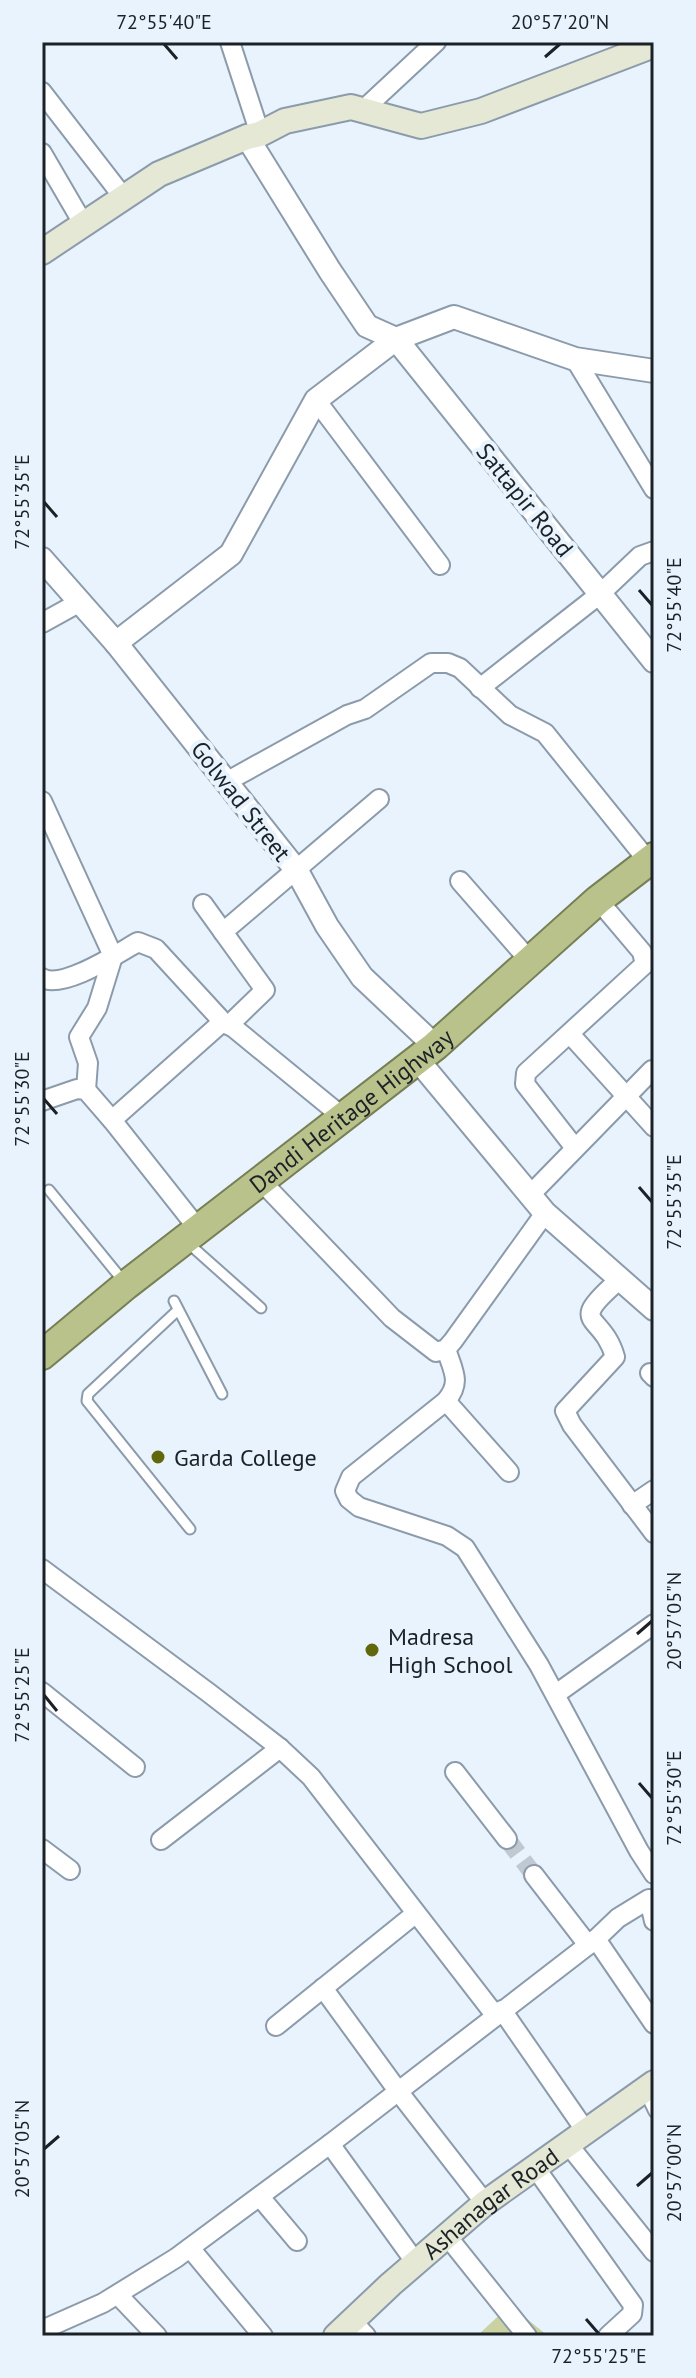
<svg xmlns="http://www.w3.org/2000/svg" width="696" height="2378" viewBox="0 0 696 2378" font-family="'PT Sans',sans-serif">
	<rect width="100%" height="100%" fill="#e9f3fd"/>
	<path fill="#cad2a2" d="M510,2305L548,2336H477Z"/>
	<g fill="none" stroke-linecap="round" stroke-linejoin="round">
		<path stroke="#c0c9d2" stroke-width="18" stroke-dasharray="18 9" stroke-linecap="butt" d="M507,1839L534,1875"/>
		<g stroke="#8b9bab" stroke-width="13">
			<g id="service">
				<path d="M49,1190L124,1282"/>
				<path d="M188,1243L261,1308"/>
				<path d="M174,1301L222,1394"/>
				<path d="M178,1310L88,1394L87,1401L190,1529"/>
				<path d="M645,2093L654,2112"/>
			</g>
		</g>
		<g stroke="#8b9bab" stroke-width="22">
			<g id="minor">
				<path d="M230,42L260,134"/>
				<path d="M42,92L124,198"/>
				<path d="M363,110L436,42"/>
				<path d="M42,153L84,225"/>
				<path d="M575,359L654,489"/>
				<path d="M316,400L440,565"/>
				<path d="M42,623L80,602"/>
				<path d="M480,688L600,594L640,556L654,551"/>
				<path d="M226,782L347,715L365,709L431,663H448L460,668L510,715L545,733L648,861"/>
				<path d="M42,801L113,956L97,1008L79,1037L88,1063L86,1090"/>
				<path d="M460,881L529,960"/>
				<path d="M203,904L265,990L229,1025"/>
				<path d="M223,932L379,799"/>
				<path d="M42,978C63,990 118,953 138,942L156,949L224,1023"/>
				<path d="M570,1034L654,1127"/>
				<path d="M42,1101L77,1089L86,1090L112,1120L199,1230"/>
				<path d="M112,1120L219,1025L224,1023L234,1028L344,1118"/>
				<path d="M575,1148L525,1084L526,1073L645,964L642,952L598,900"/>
				<path d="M261,1181L392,1318L436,1352L446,1349L453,1341L545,1213"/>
				<path d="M529,1196L652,1070"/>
				<path d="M619,1280C565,1327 602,1311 615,1357L565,1411L572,1425L654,1533"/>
				<path d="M446,1349C453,1371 462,1382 446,1401L351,1477L345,1491L349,1499L359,1507L447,1536L465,1548L539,1665L639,1851L654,1874"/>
				<path d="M650,1373L654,1377"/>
				<path d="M446,1401L509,1472"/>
				<path d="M632,1505L654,1490"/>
				<path d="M42,1569L209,1693L280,1748L311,1777L495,2015"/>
				<path d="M42,1692L135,1767"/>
				<path d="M556,1694L654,1624"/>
				<path d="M455,1772L507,1839"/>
				<path d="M161,1840L280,1748"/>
				<path d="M42,1849L70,1870"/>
				<path d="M534,1875L588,1945"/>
				<path d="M596,1939L654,2024"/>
				<path d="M323,1988L398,2091L485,2203"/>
				<path d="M502,2010L585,2130"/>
				<path d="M276,2026L415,1914"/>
				<path d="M567,2143L654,2252"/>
				<path d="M330,2144L416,2263"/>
				<path d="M534,2166L633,2305L632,2314L608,2336"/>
				<path d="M260,2197L297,2241"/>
				<path d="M447,2236L527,2336"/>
				<path d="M190,2248L263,2336"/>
				<path d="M118,2295L157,2336"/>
				<path d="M352,2321L366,2336"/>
				<path d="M42,2330L103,2303L176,2258L330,2144L596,1939L618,1918L649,1899L654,1921"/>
			</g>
		</g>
		<g stroke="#8b9bab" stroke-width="26">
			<g id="tertiary">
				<path d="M247,137L330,271L367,326L396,339L654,661"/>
				<path d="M42,559L116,643L297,871L327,926L362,977L435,1046"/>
				<path d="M116,643L231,554L316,400L396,339L454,317L575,359L654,371"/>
				<path d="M417,1059L545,1213L654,1309"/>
			</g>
		</g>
		<g stroke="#8b9bab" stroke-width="28">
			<g id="secondary">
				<path d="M42,252L159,174L247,137L260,134L285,121L351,107L421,126L481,111L654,45"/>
				<path id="s1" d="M336,2336L391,2284L485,2203L654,2083"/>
			</g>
		</g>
		<g stroke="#777f55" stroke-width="32">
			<g id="trunk">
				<path id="s2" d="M42,1355L126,1285L435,1046L598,900L654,857"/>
			</g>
		</g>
		<use href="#service" stroke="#fff" stroke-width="9"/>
		<use href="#minor" stroke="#fff" stroke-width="18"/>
		<use href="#tertiary" stroke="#fff" stroke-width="22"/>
		<use href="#secondary" stroke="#e5e8d4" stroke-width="24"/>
		<use href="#trunk" stroke="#bac28b" stroke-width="28"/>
	</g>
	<path fill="none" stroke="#1b2127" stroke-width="3" d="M164,44L177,59M545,57L560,44M44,502L57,517M639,590L652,605M44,1099L57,1114M639,1187L652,1202M637,1634L652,1621M44,1695L57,1711M639,1783L652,1798M44,2149L59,2136M637,2186L652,2173M586,2319L599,2334"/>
	<g fill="#60680b" stroke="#e9f3fd" stroke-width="3">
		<circle cx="158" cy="1457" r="8"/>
		<circle cx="372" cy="1650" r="8"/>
	</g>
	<g text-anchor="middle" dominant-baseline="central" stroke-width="8" stroke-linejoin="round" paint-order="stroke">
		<g font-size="24" fill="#1b2127" stroke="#e9f3fd">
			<text transform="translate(525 500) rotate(51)">Sattapir Road</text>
			<text transform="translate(241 801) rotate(52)">Golwad Street</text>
			<text stroke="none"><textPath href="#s2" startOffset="394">Dandi Heritage Highway</textPath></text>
			<text stroke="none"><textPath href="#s1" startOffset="204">Ashanagar Road</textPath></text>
		</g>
		<g font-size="24" fill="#1b2127" stroke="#e9f3fd" text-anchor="start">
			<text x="174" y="1457">Garda College</text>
			<text x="388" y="1636">Madresa<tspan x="388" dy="28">High School</tspan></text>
		</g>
	</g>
	<rect width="696" height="2378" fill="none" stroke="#e9f3fd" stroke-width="88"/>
	<rect x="44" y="44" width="608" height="2290" fill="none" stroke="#1b2127" stroke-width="3"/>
	<g font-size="20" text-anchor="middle" fill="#1b2127">
		<text x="164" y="29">72°55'40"E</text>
		<text x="560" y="29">20°57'20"N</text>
		<text transform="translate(22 502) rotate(-90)" y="7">72°55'35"E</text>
		<text transform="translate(674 605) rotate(-90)" y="7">72°55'40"E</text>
		<text transform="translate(22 1099) rotate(-90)" y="7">72°55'30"E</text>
		<text transform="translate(674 1202) rotate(-90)" y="7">72°55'35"E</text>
		<text transform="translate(674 1621) rotate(-90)" y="7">20°57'05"N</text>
		<text transform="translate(22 1695) rotate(-90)" y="7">72°55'25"E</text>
		<text transform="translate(674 1798) rotate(-90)" y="7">72°55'30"E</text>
		<text transform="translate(22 2149) rotate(-90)" y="7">20°57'05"N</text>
		<text transform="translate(674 2173) rotate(-90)" y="7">20°57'00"N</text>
		<text x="599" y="2363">72°55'25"E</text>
	</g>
</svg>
